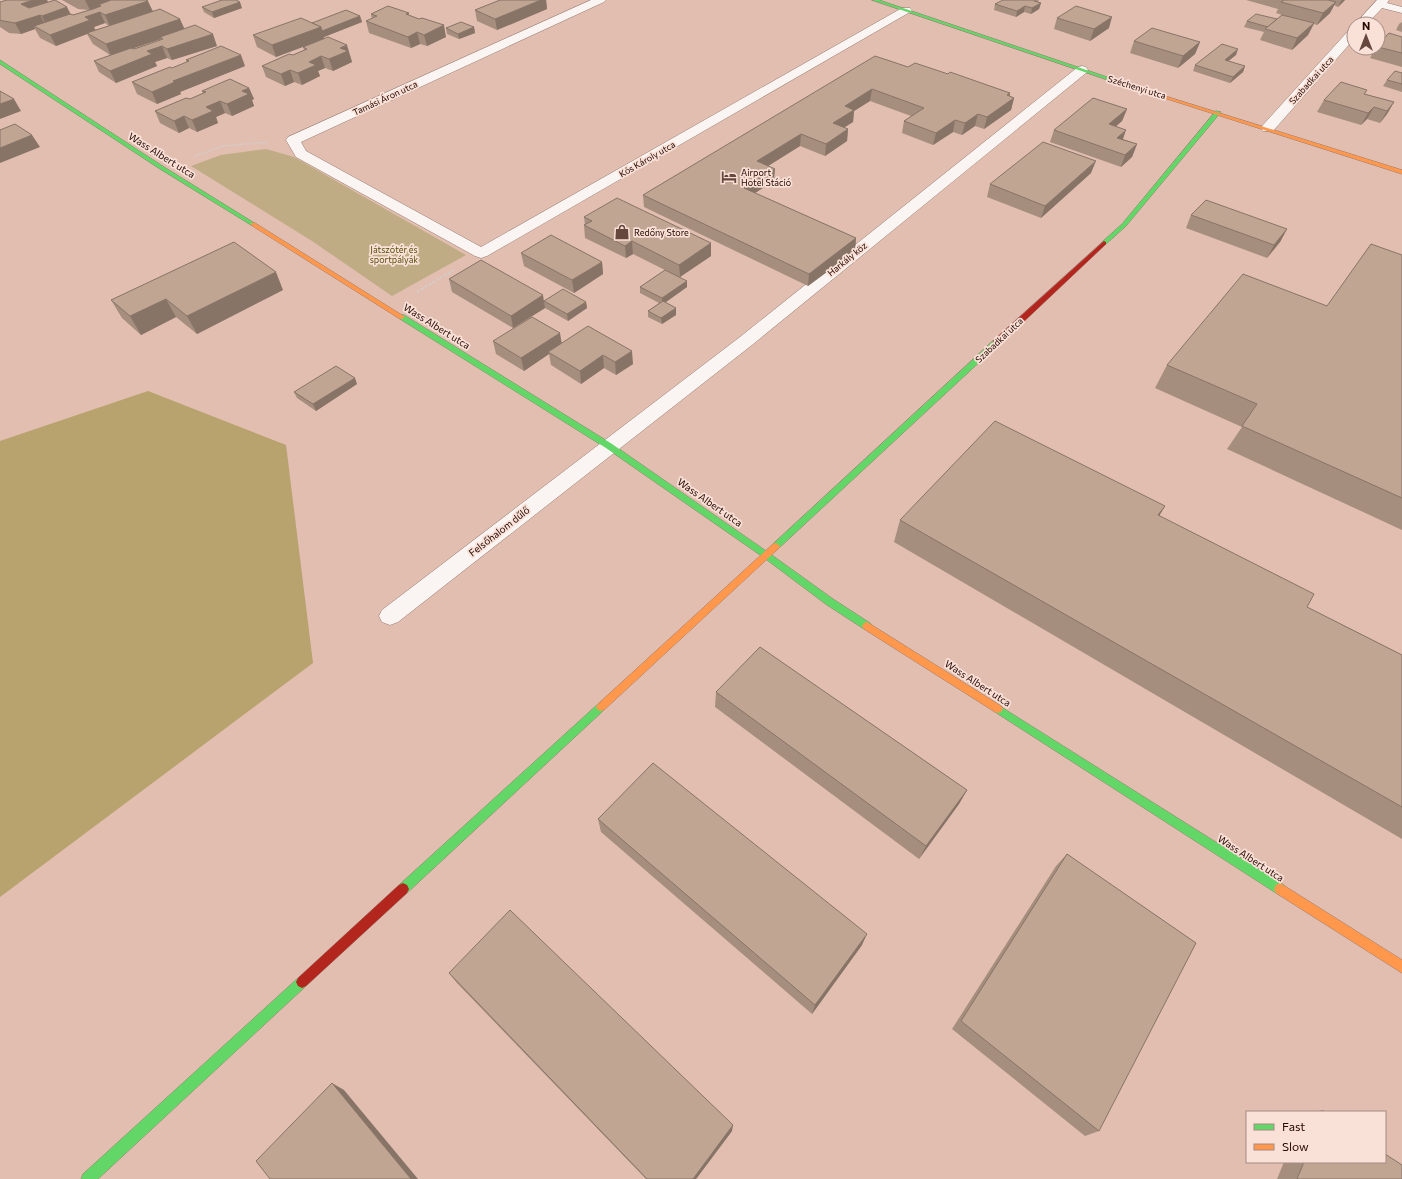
<svg xmlns="http://www.w3.org/2000/svg" width="1402" height="1179" viewBox="0 0 1402 1179" font-family="Commissioner,sans-serif">
	<rect width="100%" height="100%" fill="#e1beb0"/>
	<path fill="#bfac85" d="M266,149L294,157L466,255L392,296L312,241L191,166L221,155Z"/>
	<path fill="#b8a26d" d="M148,391L286,445L313,663L0,897V441Z"/>
	<g fill="none" stroke-linecap="round" stroke-linejoin="round">
		<g stroke="#977b6f" stroke-width="1">
			<g id="street">
				<path d="M591,0H606L604,2L301,142L306,151L481,247L902,8H910L912,10L910,12L487,256L481,258L475,256L296,157L286,140L288,137Z"/>
				<path d="M1377,0H1389L1387,3L1402,7V13L1382,8L1367,24H1355Z"/>
				<path d="M1354,28V39L1273,131H1263L1261,128L1263,125L1350,29Z"/>
				<path d="M1082,66L1086,67L1088,70L1086,73L752,345L398,622L390,625L382,622L379,616L382,610L740,337L1078,67Z"/>
			</g>
		</g>
		<g stroke="#977b6f" stroke-width="1">
			<g id="fast">
				<path d="M872,0H879L1119,81L1114,82Z"/>
				<path d="M0,60L164,167L256,224L251,225L160,169L0,64Z"/>
				<path d="M1216,111L1221,112L1126,226L1106,244H1102V242L1122,224Z"/>
				<path d="M400,315H404L612,444L769,553L833,599L870,623L872,626L870,629H864L827,605L763,557L606,448L400,319Z"/>
				<path d="M993,341H996L1000,343L779,548H773L772,546L773,544Z"/>
				<path d="M601,703L604,704L606,707L604,710L407,893L403,895L399,893L397,889L399,885L598,704Z"/>
				<path d="M998,705L1284,885L1286,889L1284,893L1280,895L1276,893L995,712L993,709L995,706Z"/>
				<path d="M302,976L306,978L308,982L306,986L98,1179H81L83,1174L298,978Z"/>
			</g>
		</g>
		<g stroke="#977b6f" stroke-width="1">
			<g id="slow">
				<path d="M1114,80L1402,170V174L1114,82Z"/>
				<path d="M251,223H255L405,317L402,319H400L251,225Z"/>
				<path d="M776,543L780,546L779,548L604,710L601,711L598,710L596,707L598,704L773,544Z"/>
				<path d="M867,622L1001,706L1003,709L1001,712L998,713L995,712L864,629L862,626L864,623Z"/>
				<path d="M1280,883L1402,960V973L1276,893L1274,889L1276,885Z"/>
			</g>
		</g>
		<g stroke="#977b6f" stroke-width="1">
			<g id="jam">
				<path d="M1104,241L1106,242V244L999,345H993V341Z"/>
				<path d="M403,883L407,885L409,889L407,893L306,986L302,988L298,986L296,982L298,978L399,885Z"/>
			</g>
		</g>
		<path stroke="#d6cbc6" stroke-width="1.5" stroke-dasharray="2.5 1" stroke-linecap="butt" d="M195,156L223,146L268,142"/>
		<path stroke="#d6cbc6" stroke-width="2" stroke-dasharray="3 1.5" stroke-linecap="butt" d="M417,292L454,270"/>
		<use href="#street" fill="#faf5f3" fill-rule="evenodd"/>
		<use href="#fast" fill="#63d668" fill-rule="evenodd"/>
		<use href="#slow" fill="#ff974d" fill-rule="evenodd"/>
		<use href="#jam" fill="#b3261e" fill-rule="evenodd"/>
	</g>
	<g fill="#a68e7e" fill-rule="evenodd">
		<path d="M62,0H146L153,11L184,29L217,46L172,60L167,58L155,62L157,66L116,83L99,72L94,61L110,55L93,44L87,34L56,46L40,38L35,29L21,34L9,33L0,27V2H49L73,15L89,10L78,9ZM105,23L109,26L95,30L94,27ZM161,39V40L134,49L132,48Z"/>
		<path d="M500,0H546L547,9L497,30L477,21L475,10Z"/>
		<path d="M1003,0H1039L1038,2L1041,3L1039,9L1031,14L1024,12L1016,17L994,10L995,4Z"/>
		<path d="M1246,0H1345L1338,7L1334,5L1330,13L1317,25L1314,24L1308,35L1292,50L1260,40L1264,32L1244,27L1247,21L1277,19L1282,15L1276,13L1278,9Z"/>
		<path d="M202,7L242,8L214,18L204,12Z"/>
		<path d="M409,13V15L446,37L427,46L420,44L411,48L369,33L366,21L372,19L371,14Z"/>
		<path d="M360,16L362,22L324,37V38L350,56L352,62L333,71L325,68L318,71L320,76L302,85L294,82L285,86L266,77L262,66L293,55L304,50L303,47L321,40L276,57L257,47L253,35L312,23Z"/>
		<path d="M1057,18L1109,28L1090,41L1054,29Z"/>
		<path d="M1402,22V32L1396,30L1399,24Z"/>
		<path d="M474,27L475,33L459,39L447,34L446,28Z"/>
		<path d="M1402,37V67L1370,58L1375,48H1378V45Z"/>
		<path d="M1134,41L1200,42L1195,54L1178,68L1130,53Z"/>
		<path d="M1236,55L1228,61L1245,66L1243,72L1230,83L1193,71L1195,65Z"/>
		<path d="M186,60L245,66L180,92L181,94L157,104L137,94L132,82L172,68L187,62Z"/>
		<path d="M908,67L948,74L1010,93V96L1014,98L1011,110L984,129L975,126L962,135L953,132L933,145L902,133L904,121L911,116L870,101L854,111L853,122L844,128L848,129L847,141L825,156L800,146L768,166L774,181L755,193L856,238L855,251L808,286L644,207L643,195Z"/>
		<path d="M1402,73V92L1383,86L1387,80Z"/>
		<path d="M249,88L254,99L252,100L254,106L232,116L225,113L216,117L218,123L197,132L189,128L179,133L160,123L155,111L190,99L203,93L202,91Z"/>
		<path d="M1367,90L1365,94L1394,102L1387,114L1380,123L1367,119L1361,125L1317,112L1324,100Z"/>
		<path d="M1127,109L1122,121L1116,126L1123,139L1137,144L1132,157L1121,167L1050,142L1054,130Z"/>
		<path d="M1091,173L1041,218L987,197L990,184Z"/>
		<path d="M1191,215L1287,229L1280,242L1267,258L1186,228Z"/>
		<path d="M584,217L711,243V256L680,277L687,287L665,302L676,315L662,324L648,317V311L659,303L640,293V287L665,270L633,254L626,258L585,238L584,225H585Z"/>
		<path d="M521,253L602,262L603,274L574,293L524,266Z"/>
		<path d="M1402,255V530L1227,449L1242,427L1155,388L1167,365L1327,306Z"/>
		<path d="M449,279L544,301L586,302L587,308L568,321L545,308L513,328L452,292Z"/>
		<path d="M283,290L197,334L176,317L141,335L122,318L111,300Z"/>
		<path d="M493,341L562,344L633,364L616,375L604,368L581,384L551,365L549,354L524,371L496,354Z"/>
		<path d="M357,384L316,411L297,398L294,392Z"/>
		<path d="M1165,506L1159,516L1307,607L1402,655V839L894,542L900,520Z"/>
		<path d="M716,692L967,790L959,804L919,859L715,707Z"/>
		<path d="M598,819L862,945L812,1014L601,832Z"/>
		<path d="M1067,854L1099,1131L1085,1136L952,1029L1056,866Z"/>
		<path d="M449,973L732,1131L696,1179H646L457,983Z"/>
		<path d="M1323,1110L1326,1112H1315Z"/>
		<path d="M1284,1162H1385L1402,1179H1277Z"/>
	</g>
	<g fill="#877467">
		<path d="M33,0H47L51,7L27,15L21,4Z"/>
		<path d="M85,0H112L98,5L99,7L90,10Z"/>
		<path d="M541,0H546L547,9L497,30L495,19Z"/>
		<path d="M1342,0H1345L1338,7L1341,1Z"/>
		<path d="M148,1L153,12L110,26L105,15Z"/>
		<path d="M240,2L242,8L214,18L212,12Z"/>
		<path d="M1336,2L1330,13L1317,25L1323,13Z"/>
		<path d="M1041,3L1039,9L1031,14L1032,8Z"/>
		<path d="M1025,6L1024,12L1016,17L1017,11Z"/>
		<path d="M67,7L73,19L47,27L42,16Z"/>
		<path d="M100,12L105,23L94,27L96,31L87,33V34L56,46L50,35L85,17Z"/>
		<path d="M40,15L46,26H34L35,29L21,34L15,23Z"/>
		<path d="M360,16L362,22L324,37V39L276,57L272,45L321,27Z"/>
		<path d="M1112,17L1109,28L1090,41L1094,29Z"/>
		<path d="M180,19L185,30L160,37L161,39L111,56L106,44Z"/>
		<path d="M1314,23L1308,35L1292,50L1297,38Z"/>
		<path d="M444,25L446,37L427,46L424,35Z"/>
		<path d="M474,27L475,33L459,39L458,34Z"/>
		<path d="M417,32L420,44L411,48L408,37Z"/>
		<path d="M213,34L217,46L172,60L167,49Z"/>
		<path d="M1200,42L1195,54L1178,68L1183,56Z"/>
		<path d="M347,45L352,62L333,71L329,59L340,48Z"/>
		<path d="M162,46L167,58L155,62L157,66L116,83L110,71L147,51Z"/>
		<path d="M1238,49L1236,55L1222,66L1225,60Z"/>
		<path d="M241,55L245,66L180,92L181,94L157,104L152,92L173,81Z"/>
		<path d="M321,56L325,68L318,71L320,76L302,85L298,73L309,62Z"/>
		<path d="M1245,66L1243,72L1230,83L1233,77Z"/>
		<path d="M290,70L294,82L285,86L281,74Z"/>
		<path d="M249,88L254,99L252,100L254,106L232,116L227,104L242,91Z"/>
		<path d="M872,89L870,101L854,111L853,122L831,135L833,123L845,106Z"/>
		<path d="M1010,93L1008,102L1014,98L1011,110L984,129L987,117L1007,95Z"/>
		<path d="M14,99L21,111L0,119V104Z"/>
		<path d="M220,101L225,113L216,117L218,123L197,132L192,120L206,107Z"/>
		<path d="M1394,102L1387,114L1380,123L1387,111Z"/>
		<path d="M1374,107L1367,119L1361,125L1368,113Z"/>
		<path d="M1127,109L1122,121L1105,136L1109,124Z"/>
		<path d="M978,114L975,126L962,135L965,123Z"/>
		<path d="M184,116L189,128L179,133L174,121Z"/>
		<path d="M955,120L953,132L933,145L936,133Z"/>
		<path d="M848,129L847,141L825,156L826,144Z"/>
		<path d="M1126,130L1122,142L1117,138Z"/>
		<path d="M801,134L800,146L757,173V161Z"/>
		<path d="M32,135L40,147L0,163V148Z"/>
		<path d="M1137,144L1132,157L1121,167L1125,155Z"/>
		<path d="M1096,161L1091,173L1041,218L1045,206Z"/>
		<path d="M775,169L774,181L744,200V188Z"/>
		<path d="M1287,229L1280,242L1267,258L1274,245Z"/>
		<path d="M856,238L855,251L808,286L809,274Z"/>
		<path d="M632,241L633,254L626,258L625,246Z"/>
		<path d="M711,243V256L680,277L679,265Z"/>
		<path d="M602,262L603,274L574,293L572,280Z"/>
		<path d="M276,272L283,290L197,334L187,316Z"/>
		<path d="M687,281V287L662,305V298Z"/>
		<path d="M543,295L545,308L513,328L511,316Z"/>
		<path d="M166,299L176,317L141,335L130,316Z"/>
		<path d="M586,302L587,308L568,321L567,314Z"/>
		<path d="M676,308V315L662,324L661,318Z"/>
		<path d="M560,333L562,345L548,352L549,354L524,371L521,358Z"/>
		<path d="M632,351L633,364L616,375L615,362Z"/>
		<path d="M603,355L604,368L581,384L580,371Z"/>
		<path d="M355,378L357,384L316,411L313,404Z"/>
		<path d="M1165,506L1152,528L1158,515Z"/>
		<path d="M967,790L959,804L919,859L926,846Z"/>
		<path d="M867,934L862,945L812,1014L815,1005Z"/>
		<path d="M332,1083L344,1090L418,1179H411Z"/>
		<path d="M733,1125L732,1131L696,1179H693Z"/>
	</g>
	<g fill="#c1a593" stroke="#877467">
		<path d="M7,0H33L21,4L29,8L55,0L67,7L42,16L40,15L15,23L3,21L0,20V2Z"/>
		<path d="M111,0H146L148,1L105,15L100,12L85,17L90,20L50,35L34,26L70,14L73,15L93,9L101,6L98,5Z"/>
		<path d="M222,0H236L240,2L212,12L202,7Z"/>
		<path d="M500,0H541L495,19L475,10Z"/>
		<path d="M1003,0H1035L1034,1L1041,3L1032,8L1025,6L1017,11L995,4Z"/>
		<path d="M1284,0H1328L1336,2L1323,13L1281,2Z"/>
		<path d="M388,6L409,13L406,14L419,19L422,18L444,25L424,35L417,32L408,37L366,21L377,16L371,14Z"/>
		<path d="M1076,6L1112,17L1094,29L1057,18Z"/>
		<path d="M160,9L180,19L106,44L87,33Z"/>
		<path d="M346,10L360,16L322,31L321,27L312,23Z"/>
		<path d="M1256,14L1277,19L1268,27L1247,21Z"/>
		<path d="M1282,15L1314,23L1297,38L1265,29Z"/>
		<path d="M301,18L321,27L272,45L253,35Z"/>
		<path d="M461,22L474,27L458,34L446,28Z"/>
		<path d="M195,25L213,34L167,49L162,46L147,51L152,54L110,71L94,61L131,48L134,49L140,47L163,39L160,37Z"/>
		<path d="M1152,28L1200,42L1183,56L1134,41Z"/>
		<path d="M1389,33L1402,37V53L1378,47V45Z"/>
		<path d="M328,37L347,45L340,48L348,51L329,59L321,56L309,62L316,65L298,73L290,70L281,74L262,66L289,54L293,55L307,49L303,47Z"/>
		<path d="M1222,44L1238,49L1225,60L1245,66L1233,77L1195,65Z"/>
		<path d="M221,46L241,55L173,81L175,82L152,92L132,82L170,67L172,68L189,61L186,60Z"/>
		<path d="M875,56L908,67L915,63L948,74L950,72L1010,93L1007,95L1014,98L987,117L978,114L965,123L955,120L936,133L904,121L924,108L872,89L845,106L854,110L833,123L848,129L826,144L801,134L757,161L775,169L744,188L856,238L809,274L643,195Z"/>
		<path d="M1395,71L1402,73V84L1387,80Z"/>
		<path d="M230,79L249,88L242,91L249,94L227,104L220,101L206,107L213,111L192,120L184,116L174,121L155,111L186,98L190,99L206,92L202,91Z"/>
		<path d="M1341,82L1367,90L1364,94L1394,102L1387,111L1374,107L1368,113L1324,100Z"/>
		<path d="M0,91L14,99L0,104Z"/>
		<path d="M1093,98L1127,109L1109,124L1126,130L1117,138L1137,144L1125,155L1054,130Z"/>
		<path d="M15,124L32,135L0,148V130Z"/>
		<path d="M1043,142L1096,161L1045,206L990,184Z"/>
		<path d="M617,198L711,243L679,265L632,241L625,246L584,225L592,221L584,217Z"/>
		<path d="M1206,200L1287,229L1274,245L1191,215Z"/>
		<path d="M551,235L602,262L572,280L521,253Z"/>
		<path d="M234,242L276,272L187,316L166,299L130,316L111,300Z"/>
		<path d="M1371,244L1402,255V498L1242,426L1257,404L1167,365L1243,274L1327,306Z"/>
		<path d="M481,260L543,295L511,316L449,279Z"/>
		<path d="M665,270L687,281L662,298L640,287Z"/>
		<path d="M563,289L586,302L567,314L544,301Z"/>
		<path d="M663,301L676,308L661,318L648,311Z"/>
		<path d="M532,317L560,333L521,358L493,341Z"/>
		<path d="M588,326L632,351L615,362L603,355L580,371L548,352Z"/>
		<path d="M336,366L355,378L313,404L294,392Z"/>
		<path d="M995,421L1165,506L1158,515L1314,594L1307,607L1402,655V807L900,520Z"/>
		<path d="M760,647L967,790L926,846L716,692Z"/>
		<path d="M653,763L867,934L815,1005L598,819Z"/>
		<path d="M1067,854L1196,943L1099,1131L961,1021Z"/>
		<path d="M510,910L733,1125L693,1179H647L449,973Z"/>
		<path d="M332,1083L411,1179H270L256,1161Z"/>
		<path d="M1385,1154L1402,1165V1179H1297L1304,1162H1385Z"/>
	</g>
	<defs>
		<g id="hotel-bare" transform="scale(1.2)"><path d="M-6-4.5h1.5V1H6V5H4.5V3h-9V5H-6ZM-4 0a1.8 1.8 0 1 1 3.6 0ZM.5 0V-2.5h3Q6-2.5 6 0Z" fill="#66473e" stroke="#fae1d7" stroke-width="2.5" paint-order="stroke"/></g>
		<g id="shop-bare" transform="scale(1.2)"><path d="M-5-2.5h2.3a2.7 3.5 0 0 1 5.4 0H5L5.5 6h-11ZM-1.5-2.5h3a1.5 2.3 0 0 0-3 0Z" fill="#66473e" stroke="#fae1d7" stroke-width="2.5" paint-order="stroke"/></g>
	</defs>
	<g fill-rule="evenodd">
		<use href="#hotel-bare" x="729" y="177"/>
		<use href="#shop-bare" x="622" y="232"/>
	</g>
	<g text-anchor="middle" dominant-baseline="central" stroke-width="3.5" stroke-linejoin="round" paint-order="stroke">
		<g font-size="9" fill="#230701" stroke="#fae1d7">
			<text transform="translate(1311 80) rotate(-48)">Szabadkai utca</text>
			<text transform="translate(1137 87) rotate(17)">Széchenyi utca</text>
			<text transform="translate(385 98) rotate(-25)">Tamási Áron utca</text>
			<text transform="translate(647 159) rotate(-30)">Kós Károly utca</text>
			<text transform="translate(847 259) rotate(-39)">Harkály köz</text>
			<text transform="translate(999 340) rotate(-43)">Szabadkai utca</text>
		</g>
		<g font-size="9" fill="#230701" stroke="#fae1d7" text-anchor="start">
			<text x="741" y="172">Airport<tspan x="741" dy="10">Hotel Stáció</tspan></text>
			<text x="634" y="232">Redőny Store</text>
		</g>
		<g font-size="9" fill="#564e0c" stroke="#fae1d7">
			<text x="394" y="249">Játszótér és<tspan x="394" dy="10">sportpályák</tspan></text>
		</g>
		<g font-size="10" fill="#230701" stroke="#fae1d7">
			<text transform="translate(162 155) rotate(32)">Wass Albert utca</text>
			<text transform="translate(437 326) rotate(32)">Wass Albert utca</text>
			<text transform="translate(710 502) rotate(35)">Wass Albert utca</text>
			<text transform="translate(499 531) rotate(-38)">Felsőhalom dűlő</text>
			<text transform="translate(978 683) rotate(33)">Wass Albert utca</text>
			<text transform="translate(1251 858) rotate(33)">Wass Albert utca</text>
		</g>
	</g>
	<rect x="1246" y="1111" width="140" height="52" fill="#fae1d7" stroke="#a48a81"/>
	<rect x="1254" y="1124" width="20" height="6" fill="#63d668" stroke="#a48a81"/>
	<text x="1282" y="1131" font-size="12" fill="#230701">Fast</text>
	<rect x="1254" y="1144" width="20" height="6" fill="#ff974d" stroke="#a48a81"/>
	<text x="1282" y="1151" font-size="12" fill="#230701">Slow</text>
	<g transform="translate(1366 36)"><circle r="19" fill="#fae1d7" stroke="#a48a81"/>
	<path d="M0-3L7 15L0 10L-7 15Z" fill="#66473e"/>
	<text y="-6" font-size="11" font-weight="bold" text-anchor="middle" fill="#230701">N</text>
	</g>
</svg>
